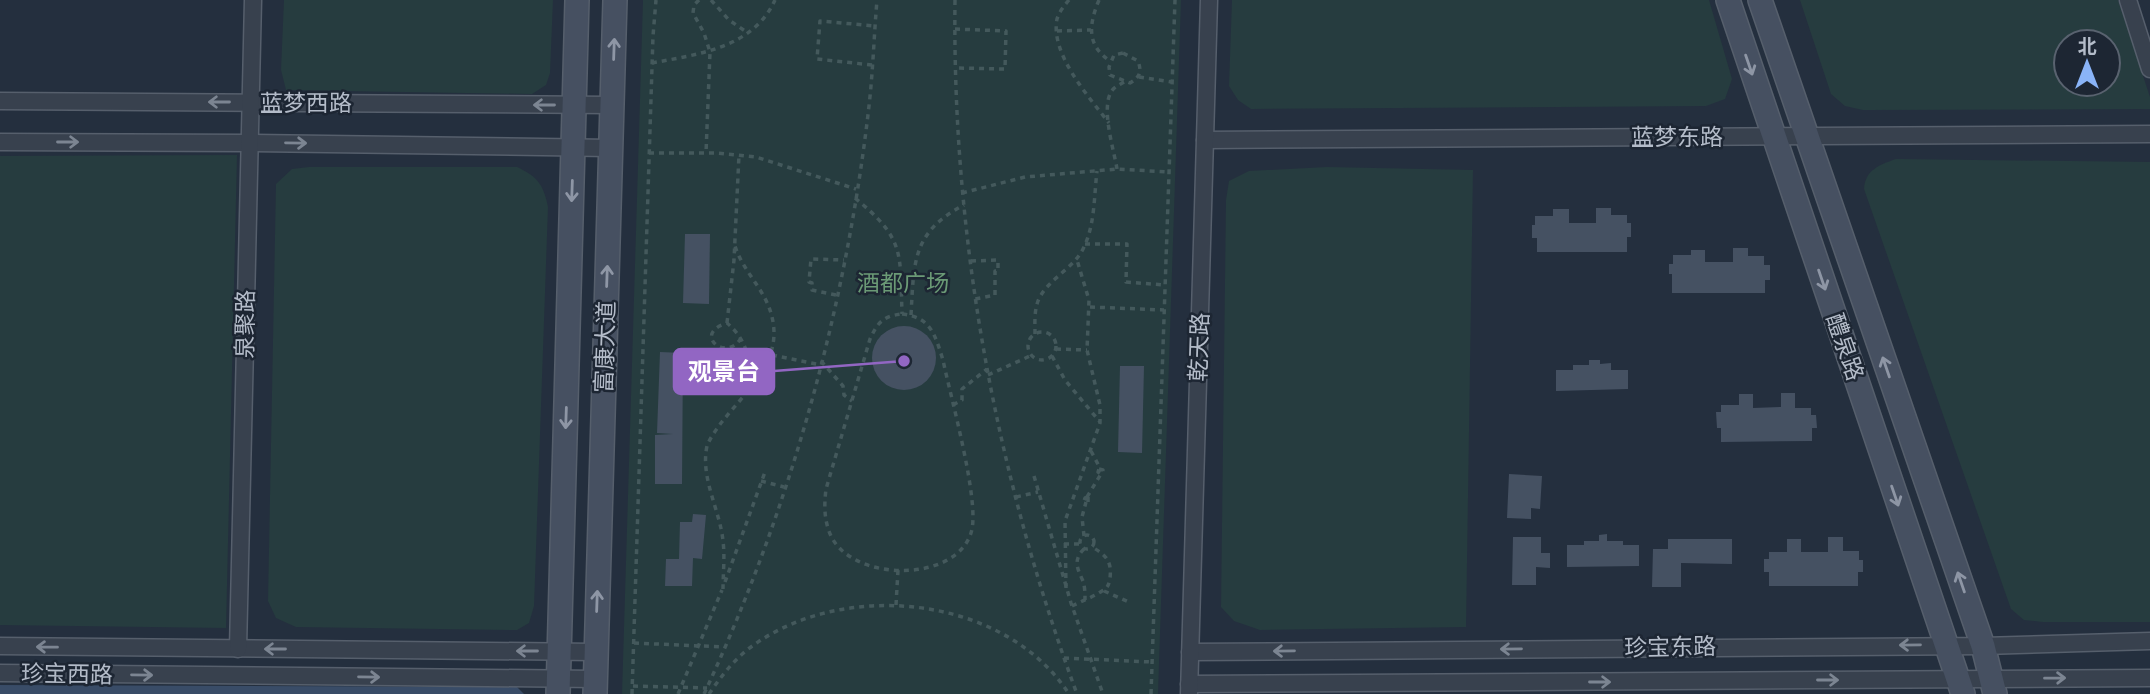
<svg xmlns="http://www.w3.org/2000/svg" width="2150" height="694" viewBox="0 0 2150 694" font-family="Montserrat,'Noto Sans SC',sans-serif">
	<rect width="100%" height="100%" fill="#242f3e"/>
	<g fill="#263c3f" fill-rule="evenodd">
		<path d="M284,0H553L550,73L546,85L532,94L286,90L281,70Z"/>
		<path d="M643,0H1181L1158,694H622Z"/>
		<path d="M1232,0H1709L1732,79L1725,99L1706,106L1251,109L1238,100L1229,86Z"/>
		<path d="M1800,0H2118L2150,97V109L1863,110L1845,106L1831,94ZM2066,42H2108V84H2066Z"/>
		<path d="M237,155L226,628L0,625V156Z"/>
		<path d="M1896,159L2150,162V622H2043L2024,620L2011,609L1864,189C1865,170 1879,165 1896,159Z"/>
		<path d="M309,167H517C538,177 543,184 548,207L534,606L529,623L517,630L296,627L276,618L268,601L276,184L292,169Z"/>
		<path d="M1327,167L1473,170L1466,627L1260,630L1234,621L1221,607L1226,200L1229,181L1249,171Z"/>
	</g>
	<path fill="#394c67" d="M0,685L517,687L524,694H0Z"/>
	<g fill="#455162">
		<path d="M1596,208H1611V215H1627V223H1631V237H1627V252H1537V238H1532V225H1535V216H1553V209H1569V223H1596Z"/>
		<path d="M685,234H710L709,304L683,303Z"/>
		<path d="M1733,248H1748V256H1764V265H1770V280H1765V293H1672V274H1669V264H1673V255H1691V250H1705V262H1733Z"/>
		<circle cx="904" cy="358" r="32"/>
		<path d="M660,352L683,353L682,484H655V435L673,434L657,433Z"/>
		<path d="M1589,360H1600V364L1611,363V370H1628V389L1556,391V370H1573V365H1589Z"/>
		<path d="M1120,366H1144L1142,453L1118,452Z"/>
		<path d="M1781,393H1795V408H1811V415H1816L1817,428H1812V441L1721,442V428H1717L1716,412H1721V405H1739V394H1753V408L1781,407Z"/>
		<path d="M1509,474L1542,476L1540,509L1531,508V519L1507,518Z"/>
		<path d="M693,514L706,515L702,559L693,558L692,586H665L666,559H679L680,522H692Z"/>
		<path d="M1607,534V541H1623V545H1639V566L1567,567V545H1584V541H1599V535Z"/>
		<path d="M1513,537H1541V553H1550V568L1536,567V585H1512Z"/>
		<path d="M1828,537H1843V551H1859V560H1863V572H1858V586H1769V572H1764V559H1769V552H1787V539H1801V552H1828Z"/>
		<path d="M1668,539H1732V564L1681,563V587H1652L1653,549H1668Z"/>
	</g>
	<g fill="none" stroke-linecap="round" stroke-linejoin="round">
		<g stroke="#565f6c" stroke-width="19">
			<g id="street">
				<path d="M2128,0L2150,69"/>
				<path d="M0,101L612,105"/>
				<path d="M1205,140L2150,134"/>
				<path d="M0,142L250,143L611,148"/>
				<path d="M0,646L595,652"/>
				<path d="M238,649L253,0"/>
				<path d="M1190,652L1983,646L2150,641"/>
				<path d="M0,673L595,679"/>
				<path d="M1189,684L2150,678"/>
				<path d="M1189,694L1209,0"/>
			</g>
		</g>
		<g stroke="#565f6c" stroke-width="26">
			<g id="secondary">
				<path d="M1728,0L1963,694"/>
				<path d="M1760,0L1983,646L1995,694"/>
				<path d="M558,694L577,0"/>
				<path d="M595,694L615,0"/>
			</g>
		</g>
		<g stroke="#44595c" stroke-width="3.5" stroke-dasharray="5 5" stroke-linecap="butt">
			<path d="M699,0L694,5L693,13L704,33L710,52L706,153"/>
			<path d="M711,0L729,20L748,33"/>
			<path d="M955,0C952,236 995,472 1077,694"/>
			<path d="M1069,0C1064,6 1059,12 1057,19C1050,54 1089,97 1109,123"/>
			<path d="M1099,0C1089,24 1086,45 1110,61"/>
			<path d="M955,29L1006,31L1005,69L956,68"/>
			<path d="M1057,31L1091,30"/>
			<path d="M1123,53L1138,61C1142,72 1140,77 1130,83L1110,75L1109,67L1114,55Z"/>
			<path d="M652,63C699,54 753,48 775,0"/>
			<path d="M872,65L817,59L820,21L875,26"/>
			<path d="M1139,77L1172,82"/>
			<path d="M649,153H716L756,157L856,189"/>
			<path d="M1117,169C1114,150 1101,110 1111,92C1114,87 1119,85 1124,82"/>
			<path d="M962,193L1025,177L1117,169L1169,172"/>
			<path d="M855,198C905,239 900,252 902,314"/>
			<path d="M1085,244H1127L1126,282L1165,285"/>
			<path d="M971,261L998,260V271H995V295L975,299"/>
			<path d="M836,295L812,290V283L809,282L811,259L844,260"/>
			<path d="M1090,307L1164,310"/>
			<path d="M902,314C931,317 935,335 943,360C950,395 981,504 971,533C955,583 853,582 831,536C824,521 824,505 826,489L870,339C878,322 883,316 902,314Z"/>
			<path d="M911,315C914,262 912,232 964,205"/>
			<path d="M727,323L734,260L739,155"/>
			<circle cx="1042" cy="346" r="14"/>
			<path d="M1035,334C1035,323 1034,312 1038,301C1047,279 1074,269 1084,247C1095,224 1094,196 1097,171"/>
			<path d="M741,338C727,363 691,334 727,323C747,340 751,360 750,386"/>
			<path d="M1056,349L1087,350"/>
			<path d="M772,355L821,365"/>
			<path d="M1052,356L1065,380L1100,422"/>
			<path d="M821,361L843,386L844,395L852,401"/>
			<path d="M988,375L1030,356"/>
			<path d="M953,405L962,400V389L987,369"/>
			<path d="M1091,451L1100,468"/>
			<path d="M1099,469L1103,470L1101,474L1098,472Z"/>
			<path d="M1034,476L1071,603L1103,694"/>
			<path d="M761,481L784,487"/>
			<path d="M1016,497L1038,492"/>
			<path d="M1087,497L1101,474"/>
			<path d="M1088,497V502L1084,501L1085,498Z"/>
			<circle cx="1087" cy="542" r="7"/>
			<path d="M1084,536L1082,517L1086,502"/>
			<path d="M1064,544H1080"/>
			<path d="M1084,549C1073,560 1077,568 1083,581C1085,587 1085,594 1085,600"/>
			<path d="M725,582L765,472"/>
			<path d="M1066,588L1065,521L1100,423V405L1087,350L1089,300L1077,260"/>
			<path d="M723,589C723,574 725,557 723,541C720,510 700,478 707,446C710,438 716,430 721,423C746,391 783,362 772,317C766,290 743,272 735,246"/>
			<path d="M1104,591L1129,602"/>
			<path d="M896,605L898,570"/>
			<path d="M1072,606C1082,601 1093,597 1102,591C1108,588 1109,584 1110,578C1112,561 1106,555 1092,547"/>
			<path d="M634,643L724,647"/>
			<path d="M1064,658L1152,662"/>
			<path d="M633,686L707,688"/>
			<path d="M632,694L653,36L656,0"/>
			<path d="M678,694L722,590"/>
			<path d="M704,694C790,510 846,308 869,106C873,71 874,35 877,0"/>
			<path d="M709,694C720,678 732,662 747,650C839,578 1004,594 1069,694"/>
			<path d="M1151,694L1175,0"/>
		</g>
		<use href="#street" stroke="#38414e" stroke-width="16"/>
		<use href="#secondary" stroke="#465061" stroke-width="23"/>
	</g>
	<defs><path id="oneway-shaft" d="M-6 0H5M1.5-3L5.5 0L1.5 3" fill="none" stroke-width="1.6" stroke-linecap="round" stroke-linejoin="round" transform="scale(1.75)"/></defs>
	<g stroke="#8e96a5">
		<use href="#oneway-shaft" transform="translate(614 49) rotate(-88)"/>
		<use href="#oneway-shaft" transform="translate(1749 65) rotate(71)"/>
		<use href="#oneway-shaft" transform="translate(572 191) rotate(92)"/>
		<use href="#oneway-shaft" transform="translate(607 276) rotate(-88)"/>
		<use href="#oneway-shaft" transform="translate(1822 280) rotate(71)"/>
		<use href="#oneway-shaft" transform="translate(1886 367) rotate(-109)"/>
		<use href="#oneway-shaft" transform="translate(566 418) rotate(92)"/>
		<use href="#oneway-shaft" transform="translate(1895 496) rotate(71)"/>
		<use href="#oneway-shaft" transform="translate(1961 582) rotate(-109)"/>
		<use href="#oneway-shaft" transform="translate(597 601) rotate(-88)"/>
	</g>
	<g stroke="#7c8592">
		<use href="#oneway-shaft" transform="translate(219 102) rotate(-180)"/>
		<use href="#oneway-shaft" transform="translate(544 105) rotate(-180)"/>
		<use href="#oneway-shaft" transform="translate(68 142)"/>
		<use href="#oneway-shaft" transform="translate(296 143) rotate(1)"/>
		<use href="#oneway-shaft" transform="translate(1910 645) rotate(179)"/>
		<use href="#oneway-shaft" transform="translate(47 647) rotate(-179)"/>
		<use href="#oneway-shaft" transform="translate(275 649) rotate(-180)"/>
		<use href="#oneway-shaft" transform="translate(1511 649) rotate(179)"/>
		<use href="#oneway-shaft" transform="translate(527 651) rotate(-180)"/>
		<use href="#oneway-shaft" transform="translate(1284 651) rotate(179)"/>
		<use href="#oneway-shaft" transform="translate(142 675) rotate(1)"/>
		<use href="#oneway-shaft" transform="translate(369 677) rotate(1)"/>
		<use href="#oneway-shaft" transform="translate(2055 678) rotate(-1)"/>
		<use href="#oneway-shaft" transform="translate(1828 680)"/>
		<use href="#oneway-shaft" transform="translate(1600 682)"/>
	</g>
	<g text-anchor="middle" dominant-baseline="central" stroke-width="5" stroke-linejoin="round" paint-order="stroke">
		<g font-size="23" fill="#b4bcc9" stroke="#1d2633">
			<text x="306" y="103">蓝梦西路</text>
			<text x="1677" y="137">蓝梦东路</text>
			<text transform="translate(245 324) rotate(-89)">泉聚路</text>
			<text transform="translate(605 347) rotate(-88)">富康大道</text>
			<text transform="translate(1199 347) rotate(-88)">乾天路</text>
			<text transform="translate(1845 347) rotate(71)">醴泉路</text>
			<text transform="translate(1670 647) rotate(-1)">珍宝东路</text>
			<text transform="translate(67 674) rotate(1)">珍宝西路</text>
		</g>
		<g font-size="23" fill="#6b9a76" stroke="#1d2633">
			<text x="903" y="283">酒都广场</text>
		</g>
	</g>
	<path fill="none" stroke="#9266c3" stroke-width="2.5" d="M904 361L774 371"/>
	<circle fill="#9266c3" stroke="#1d2633" stroke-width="2.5" cx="904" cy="361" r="7"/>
	<rect fill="#9266c3" stroke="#9266c3" stroke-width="2.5" x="674" y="349" width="100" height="45" rx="7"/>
	<g font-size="24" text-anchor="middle" font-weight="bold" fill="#fff">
		<text x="724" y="380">观景台</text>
	</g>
	<g transform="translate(2087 63)"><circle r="33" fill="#1d2633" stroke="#59626f" stroke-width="2"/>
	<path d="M0-5L12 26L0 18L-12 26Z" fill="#8ab4f8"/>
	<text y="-10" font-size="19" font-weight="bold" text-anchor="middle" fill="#b4bcc9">北</text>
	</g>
</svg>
